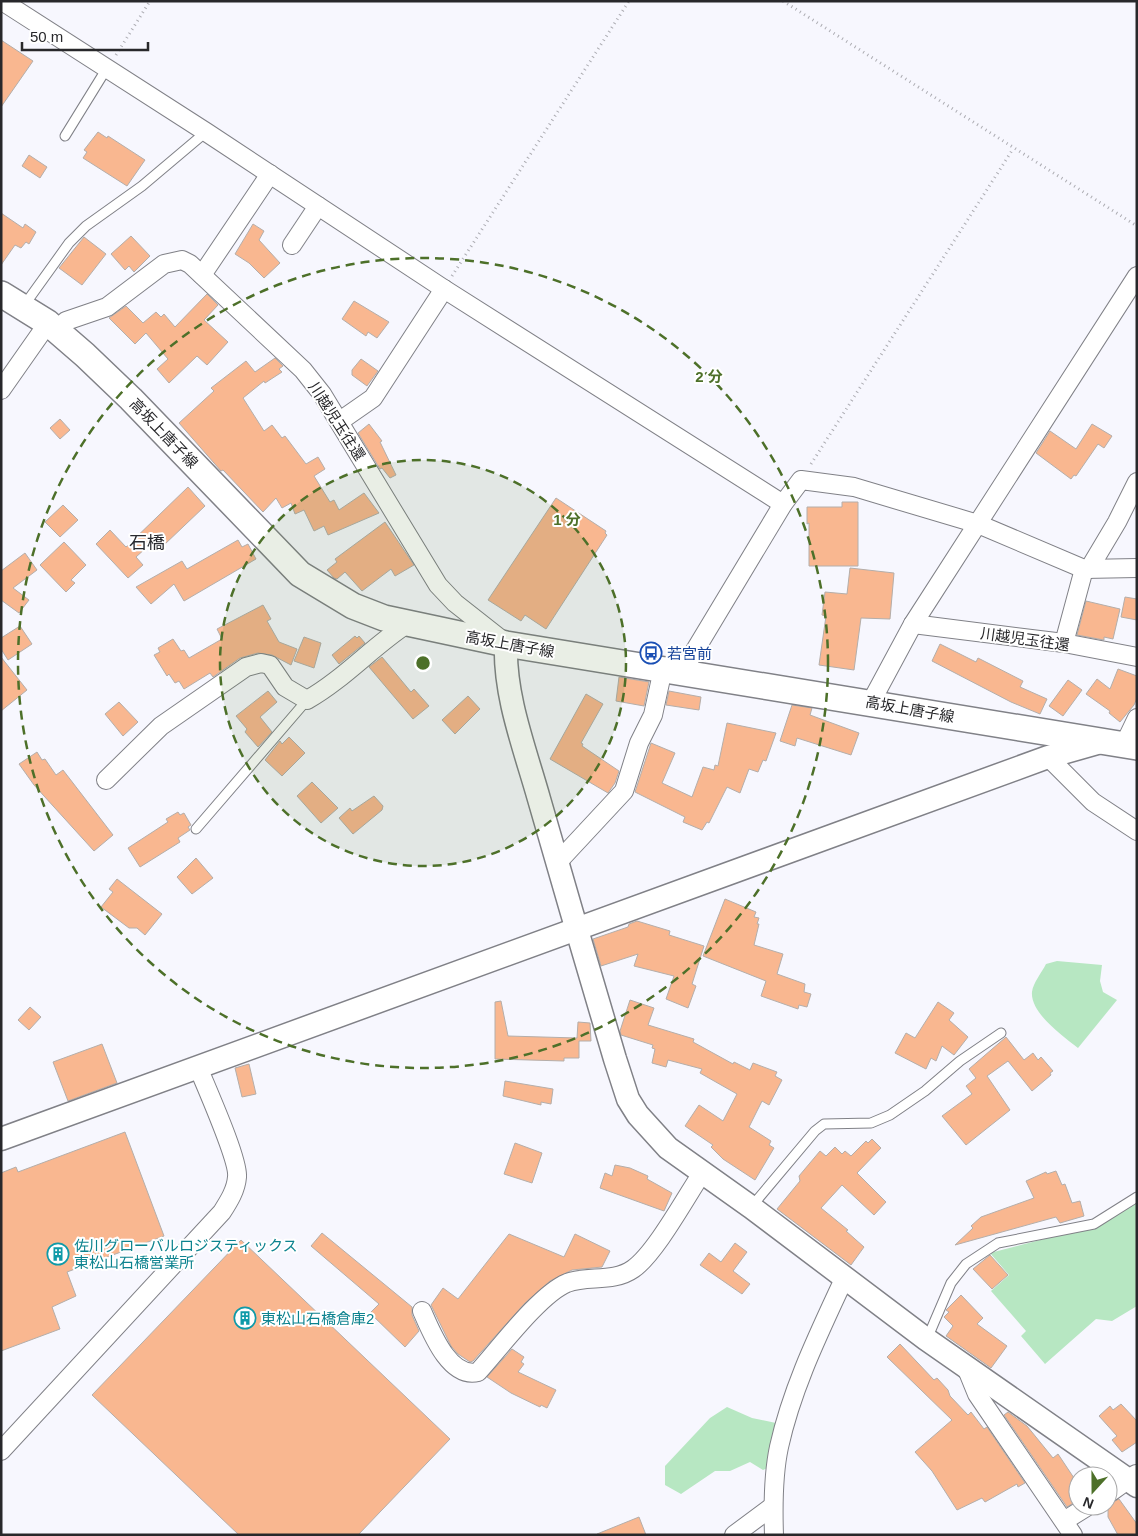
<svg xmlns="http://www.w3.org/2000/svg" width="1138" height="1536" viewBox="0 0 1138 1536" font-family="Arial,'Noto Sans JP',sans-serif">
	<rect width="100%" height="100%" fill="#f7f7fe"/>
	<g fill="#b7e7c2">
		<path d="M1057,961L1102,965L1100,981L1103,992L1117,1000L1078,1048C1063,1036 1030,1013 1032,992C1033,983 1042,972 1046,964Z"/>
		<path d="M1137,1201V1306L1112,1321L1096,1319L1045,1364L1021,1336L1026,1331L991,1291L1009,1275L990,1253L1098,1225Z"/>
		<path d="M727,1407L752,1418L776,1423L772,1466L763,1470L750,1462L730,1471H715L681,1494L665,1485V1466L710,1418Z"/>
	</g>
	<g fill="#f9b790" stroke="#b4aeaa">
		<path d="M1,40L33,61L1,107Z"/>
		<path d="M98,132L107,138L108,136L145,160L127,186L83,158L87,152L84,150Z"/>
		<path d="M29,155L47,167L40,178L22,166Z"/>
		<path d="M1,213L23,228L25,224L36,232L29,244L26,242L21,248L15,245L1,265Z"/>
		<path d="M253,224L264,231L259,240L280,263L264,278L249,263L235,254Z"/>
		<path d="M131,236L150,256L134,272L129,266L125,270L111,254Z"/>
		<path d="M84,237L106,254L82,285L59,268Z"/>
		<path d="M207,294L218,305L204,320L228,342L207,365L197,356L169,383L157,369L168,359L146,333L135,344L109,318L126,306L143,323L156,312L161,317L164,314L175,327Z"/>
		<path d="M354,301L389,322L377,338L368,332L366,336L342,319Z"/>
		<path d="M275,358L283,366L279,369L282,372L265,383L264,381L243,398L264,431L272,425L282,438L285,436L306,464L318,457L325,469L314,476L330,502L334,500L339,510L364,493L379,513L328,535L324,526L314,531L304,510L295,514L291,503L282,508L276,498L263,512L223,470L221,471L179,423L214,391L211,388L246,361L255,372Z"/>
		<path d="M361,359L378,371L367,386L352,375V370Z"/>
		<path d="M60,419L70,430L60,439L50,428Z"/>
		<path d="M369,424L382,441L380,442L396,475L390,478L382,468L380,469L358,433Z"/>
		<path d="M1092,424L1112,436L1104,448L1098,444L1076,476L1074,475L1071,479L1036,453L1050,431L1076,449Z"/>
		<path d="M188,487L205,506L164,545L157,538L136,557L143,565L128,578L96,544L110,530L126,547Z"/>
		<path d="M556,498L606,531L605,533L607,535L546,629L525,615L521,621L488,600Z"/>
		<path d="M842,502H858V566H809V523L807,524V507H842Z"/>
		<path d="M63,505L78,520L60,537L45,522Z"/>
		<path d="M385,522L414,565L395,576L391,569L362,591L345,572L337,579L334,578L327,570L337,562L335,559Z"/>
		<path d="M238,540L242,547L248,544L256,559L184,601L174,584L151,604L136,587L182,561L187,569Z"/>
		<path d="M64,542L86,565L71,580L75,583L66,592L40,565Z"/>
		<path d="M25,553L37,570L13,588L29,600L19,613L1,600V571Z"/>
		<path d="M850,568L894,573L890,619L861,618L854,670L819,665L826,616L822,615L825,592L847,594Z"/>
		<path d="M1125,597L1137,599V620L1121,617Z"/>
		<path d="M1086,601L1120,609L1113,639L1104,637V640L1077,635Z"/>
		<path d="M263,605L271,619L267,621L279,642L297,649L291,665L272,655L258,653L240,658L213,677L210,673L184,689L179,681L175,683L169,674L167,676L154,655L160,652L158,648L173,639L181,651L184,650L189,658L222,639L217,629Z"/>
		<path d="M20,626L32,644L8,660L1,649V638Z"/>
		<path d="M355,636L357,638L359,636L365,643L339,664L332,655Z"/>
		<path d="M304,637L321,643L314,668L294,661Z"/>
		<path d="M940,644L976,662L978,658L1023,681L1020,687L1047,699L1040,714L1011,702L932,661Z"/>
		<path d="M1,657L27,690L1,711Z"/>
		<path d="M382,657L411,692L414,689L429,706L413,719L369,667Z"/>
		<path d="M1118,669L1137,676V698L1134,705L1120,722L1109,713L1110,711L1086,694L1097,679L1110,689Z"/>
		<path d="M619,677L649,682L644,706L616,701Z"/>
		<path d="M1068,680L1082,690L1063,716L1049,706Z"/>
		<path d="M268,691L277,702L260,717L272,732L258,747L245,732L247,729L236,716Z"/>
		<path d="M669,691L701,697L699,710L666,705Z"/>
		<path d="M586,694L603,704L581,743L583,744L582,746L619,771L615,783L608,793L550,759Z"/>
		<path d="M468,696L480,709L455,734L442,720Z"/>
		<path d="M119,702L138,722L123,736L105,714Z"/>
		<path d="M792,705L812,708L810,715L859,733L851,755L797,738L795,746L780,741Z"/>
		<path d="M727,723L776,733L766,761L763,760L758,772L749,769L740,793L727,787L709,823L707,822L702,830L683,822L685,817L635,792L651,743L675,753L662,783L692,797L703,767L714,770L715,765L718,766Z"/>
		<path d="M289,737L305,753L282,776L265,760L280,741L282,744Z"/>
		<path d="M37,752L42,760L45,759L56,775L63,770L113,835L94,851L34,785L19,764Z"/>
		<path d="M312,782L338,808L321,823L297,796Z"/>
		<path d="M374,796L383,806L382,810L353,834L339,818L350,808L352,811Z"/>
		<path d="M178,812L180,815L184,813L191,825L188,827L190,830L178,838L180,842L140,867L128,848L168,822L166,819Z"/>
		<path d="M196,858L213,878L192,894L177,877Z"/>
		<path d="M117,879L162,914L145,935L137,928H129L101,907L113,892L109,889Z"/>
		<path d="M725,899L756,912L754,917L759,918L757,924H759L754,945L783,954L777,974L805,984L804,992L811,994L807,1007L799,1005L798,1009L761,996L766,981L703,956Z"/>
		<path d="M637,921L670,931L669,935L704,946L692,984L696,986L688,1008L666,999L674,976L634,966L638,954L601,966L593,939L628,927L629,924Z"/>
		<path d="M630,1000L654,1008L648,1025L694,1039L693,1042L733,1064L734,1062L750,1070L753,1063L777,1072L775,1076L782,1080L769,1105L762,1101L749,1127L771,1141L769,1145L774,1148L755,1180L723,1159L711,1147L713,1145L685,1126L699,1105L723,1121L737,1094L700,1073L702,1069L668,1060L666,1067L652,1063L655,1049L652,1048L653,1045L621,1035L620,1031Z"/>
		<path d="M501,1001L508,1036L577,1038L578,1022L590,1023L591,1041H579V1058H564V1061L495,1059V1002Z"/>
		<path d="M938,1002L954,1013L949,1020L968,1037L954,1055L942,1046L936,1061L931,1058L926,1069L895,1053L906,1033L915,1038Z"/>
		<path d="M30,1007L41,1017L29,1030L18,1020Z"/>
		<path d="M1006,1037L1024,1060L1033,1053L1038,1060L1041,1057L1053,1071L1050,1073L1051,1075L1032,1091L1008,1061L987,1076L1010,1110L966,1145L942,1116L972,1094L966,1086L976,1078L969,1069Z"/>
		<path d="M102,1044L117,1083L68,1101L53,1062Z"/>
		<path d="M249,1064L256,1094L242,1097L235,1068Z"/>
		<path d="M505,1081L553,1089L551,1104L541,1102V1105L503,1096Z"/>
		<path d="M125,1132L164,1236L67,1272L76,1296L52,1307L60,1329L1,1351V1173L16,1167L18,1172Z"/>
		<path d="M872,1139L881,1148L857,1173L886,1202L874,1215L842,1185L821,1208L848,1230L846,1231L864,1247L851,1265L777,1209L800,1181L799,1176L820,1151L826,1156L835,1147L842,1154L845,1151L851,1156L866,1141L868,1143Z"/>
		<path d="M515,1143L542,1153L532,1183L504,1174Z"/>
		<path d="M615,1165L630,1168L648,1176L647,1179L672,1193L664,1211L600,1188L605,1173L612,1176Z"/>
		<path d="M1056,1171L1062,1185L1065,1184L1072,1203L1080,1201L1084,1216L1060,1223L1056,1217L955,1245L973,1228L971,1226L981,1217L1034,1198L1026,1181L1046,1172L1047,1174Z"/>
		<path d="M322,1233L412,1307V1315L419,1331L405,1347L370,1313L379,1304L311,1246Z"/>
		<path d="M509,1234L564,1257L575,1234L610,1251L602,1267L572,1270L550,1281L525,1303L473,1361L470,1362L458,1354L451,1346L431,1305L443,1288L458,1299Z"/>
		<path d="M241,1240L450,1439L358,1535H239L92,1395Z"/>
		<path d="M735,1243L747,1252L733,1271L750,1284L742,1294L700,1265L709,1253L721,1262Z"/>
		<path d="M990,1255L1008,1275L992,1289L973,1269Z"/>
		<path d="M961,1295L983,1318L977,1324L1007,1346L991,1368L946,1336L953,1326L944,1317L949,1312L946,1310Z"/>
		<path d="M900,1344L934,1380L937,1378L948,1390L950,1396L968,1415L971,1412L984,1429L987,1427L1025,1483L1018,1487L1017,1484L985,1502L982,1498L957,1510L932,1471L915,1452L952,1420L887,1357Z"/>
		<path d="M512,1349L524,1357L521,1362L524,1364L518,1372L556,1390L547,1408L541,1405L540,1407L511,1393L487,1377Z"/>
		<path d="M1121,1404L1137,1421V1442L1122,1452L1112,1440L1117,1436L1099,1416L1110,1406L1113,1410Z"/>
		<path d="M1008,1412L1027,1426L1053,1458L1058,1454L1078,1484V1500L1067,1507L1004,1415Z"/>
		<path d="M1119,1499L1137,1524V1535H1118L1108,1517V1504Z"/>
		<path d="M639,1517L646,1535H597V1534Z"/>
	</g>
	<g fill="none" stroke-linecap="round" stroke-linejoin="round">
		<g stroke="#808187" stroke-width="11">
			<g id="service">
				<path d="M65,136L107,68"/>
				<path d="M23,307L69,243L86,226L142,186L206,132"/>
				<path d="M196,829L307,700"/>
				<path d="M752,1206L815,1131L824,1124L871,1123L890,1115L925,1091L960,1061L1001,1033"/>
				<path d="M927,1339L951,1283L966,1264L998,1243L1094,1224L1137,1197"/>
			</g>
		</g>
		<g stroke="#808187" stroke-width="20">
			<g id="minor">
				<path d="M2,1L206,132L444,289L783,504"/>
				<path d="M292,245L318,206"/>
				<path d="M202,275L270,174"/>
				<path d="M57,331L66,321L107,307L164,264L182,260L190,264L303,370L322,394L438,585L455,603L502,640"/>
				<path d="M1,390L48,323"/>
				<path d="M340,421L373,398L444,289"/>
				<path d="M1089,569L1117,522L1137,482"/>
				<path d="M913,624L1064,643L1137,657"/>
				<path d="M1064,643L1084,569"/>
				<path d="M682,672L783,504L801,480L854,487L978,524L1084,569L1137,568"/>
				<path d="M871,702L913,624L1137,276"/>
				<path d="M1124,745L1137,718"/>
				<path d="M1048,757L1093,802L1137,831"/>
				<path d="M106,780L161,726L246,667L261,663L270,665L285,687L307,700C344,679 372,647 407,624"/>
				<path d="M557,863L624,791L639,743L653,715L663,669"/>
				<path d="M422,1311C431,1331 449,1379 478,1372C499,1349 540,1294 567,1283C588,1275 613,1283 633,1269C655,1254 686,1197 702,1173"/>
				<path d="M966,1367L977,1394L1073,1535"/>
				<path d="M1,1451L222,1212C229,1201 236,1190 237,1177C239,1160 206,1087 198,1067"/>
				<path d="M1108,1494L1136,1474"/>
				<path d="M1064,1521L1088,1506"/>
				<path d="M734,1535L773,1506"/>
				<path d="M774,1535C773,1506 773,1475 779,1447C792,1388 819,1333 844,1279"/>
			</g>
		</g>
		<g stroke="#808187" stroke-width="25">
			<g id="tertiary">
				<path d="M506,644C504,696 525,749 539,799C564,886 589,972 615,1059L628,1099L638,1115L668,1148L751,1207L926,1339L1137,1486"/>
				<path d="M1,1139L1048,757L1101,742"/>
			</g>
		</g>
		<g stroke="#808187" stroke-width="28">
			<path id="secondary" d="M1,294L48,323L85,355L131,399L300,574L353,606L384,618L506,644L1137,747"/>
		</g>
		<g stroke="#acacb2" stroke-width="3" stroke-dasharray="1 4" stroke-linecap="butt">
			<path d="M783,1L1137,226"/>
			<path d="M116,55L150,1"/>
			<path d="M452,276L629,1"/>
			<path d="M811,464L1013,149"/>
		</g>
		<use href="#service" stroke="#fff" stroke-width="9"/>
		<use href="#minor" stroke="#fff" stroke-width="18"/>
		<use href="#tertiary" stroke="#fff" stroke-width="22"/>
		<use href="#secondary" stroke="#fff" stroke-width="25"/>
	</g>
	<circle cx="423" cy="663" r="203" fill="#4d7029" fill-opacity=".12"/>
	<g fill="none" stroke="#4d7029" stroke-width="2.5" stroke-dasharray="9 6">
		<circle cx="423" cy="663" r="203"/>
		<circle cx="423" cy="663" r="405"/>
	</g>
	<defs>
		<g id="bus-ring" transform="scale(1.125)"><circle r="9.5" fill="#fff" stroke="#1a4fb4" stroke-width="1.5"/><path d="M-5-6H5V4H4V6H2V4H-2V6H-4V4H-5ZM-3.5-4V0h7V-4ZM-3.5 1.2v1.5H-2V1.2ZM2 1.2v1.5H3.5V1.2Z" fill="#1a4fb4"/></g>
		<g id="building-ring" transform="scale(1.125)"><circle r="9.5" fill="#fff" stroke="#0f9aa8" stroke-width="1.5"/><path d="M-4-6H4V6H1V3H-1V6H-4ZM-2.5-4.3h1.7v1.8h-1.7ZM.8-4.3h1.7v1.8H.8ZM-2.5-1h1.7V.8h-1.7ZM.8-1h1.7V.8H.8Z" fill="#0f9aa8"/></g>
	</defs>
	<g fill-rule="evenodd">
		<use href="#bus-ring" x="651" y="653"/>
		<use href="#building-ring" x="58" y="1254"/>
		<use href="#building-ring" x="245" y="1318"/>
	</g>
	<g text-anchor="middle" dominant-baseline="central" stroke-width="4" stroke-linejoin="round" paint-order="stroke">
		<g font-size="15" fill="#28282b" stroke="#fff">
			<text transform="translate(337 421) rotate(57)">川越児玉往還</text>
			<text transform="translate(164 433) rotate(46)">高坂上唐子線</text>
			<text transform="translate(1025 639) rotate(8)">川越児玉往還</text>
			<text transform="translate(510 644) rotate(10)">高坂上唐子線</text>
			<text transform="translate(910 709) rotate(10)">高坂上唐子線</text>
		</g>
		<g font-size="15" fill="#164399" stroke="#fff" text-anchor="start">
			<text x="667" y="653">若宮前</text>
		</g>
		<g font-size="15" fill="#0d838f" stroke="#fff" text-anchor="start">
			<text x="74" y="1245">佐川グローバルロジスティックス<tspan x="74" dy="17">東松山石橋営業所</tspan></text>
			<text x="261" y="1318">東松山石橋倉庫2</text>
		</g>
		<g font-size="18" fill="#292a2f" stroke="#fff">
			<text x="147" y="543">石橋</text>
		</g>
	</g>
	<circle cx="423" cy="663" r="8" fill="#4d7029" stroke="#fff" stroke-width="2.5"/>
	<g font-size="15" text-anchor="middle" font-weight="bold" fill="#4d7029" stroke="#fff" stroke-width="4" stroke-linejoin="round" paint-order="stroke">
		<text x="709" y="382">2 分</text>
		<text x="567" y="525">1 分</text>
	</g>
	<rect width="1138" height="1536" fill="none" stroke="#28282b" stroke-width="5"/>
	<g transform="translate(1093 1491) rotate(201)"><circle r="24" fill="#ffffff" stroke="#a9a9aa"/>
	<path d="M0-4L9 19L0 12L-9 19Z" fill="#4d7029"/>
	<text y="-8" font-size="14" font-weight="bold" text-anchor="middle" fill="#28282b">N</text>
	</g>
	<path d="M22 42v8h126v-8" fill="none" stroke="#28282b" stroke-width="2.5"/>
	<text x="30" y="42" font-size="15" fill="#28282b" stroke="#ffffff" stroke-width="4" paint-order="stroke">50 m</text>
</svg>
